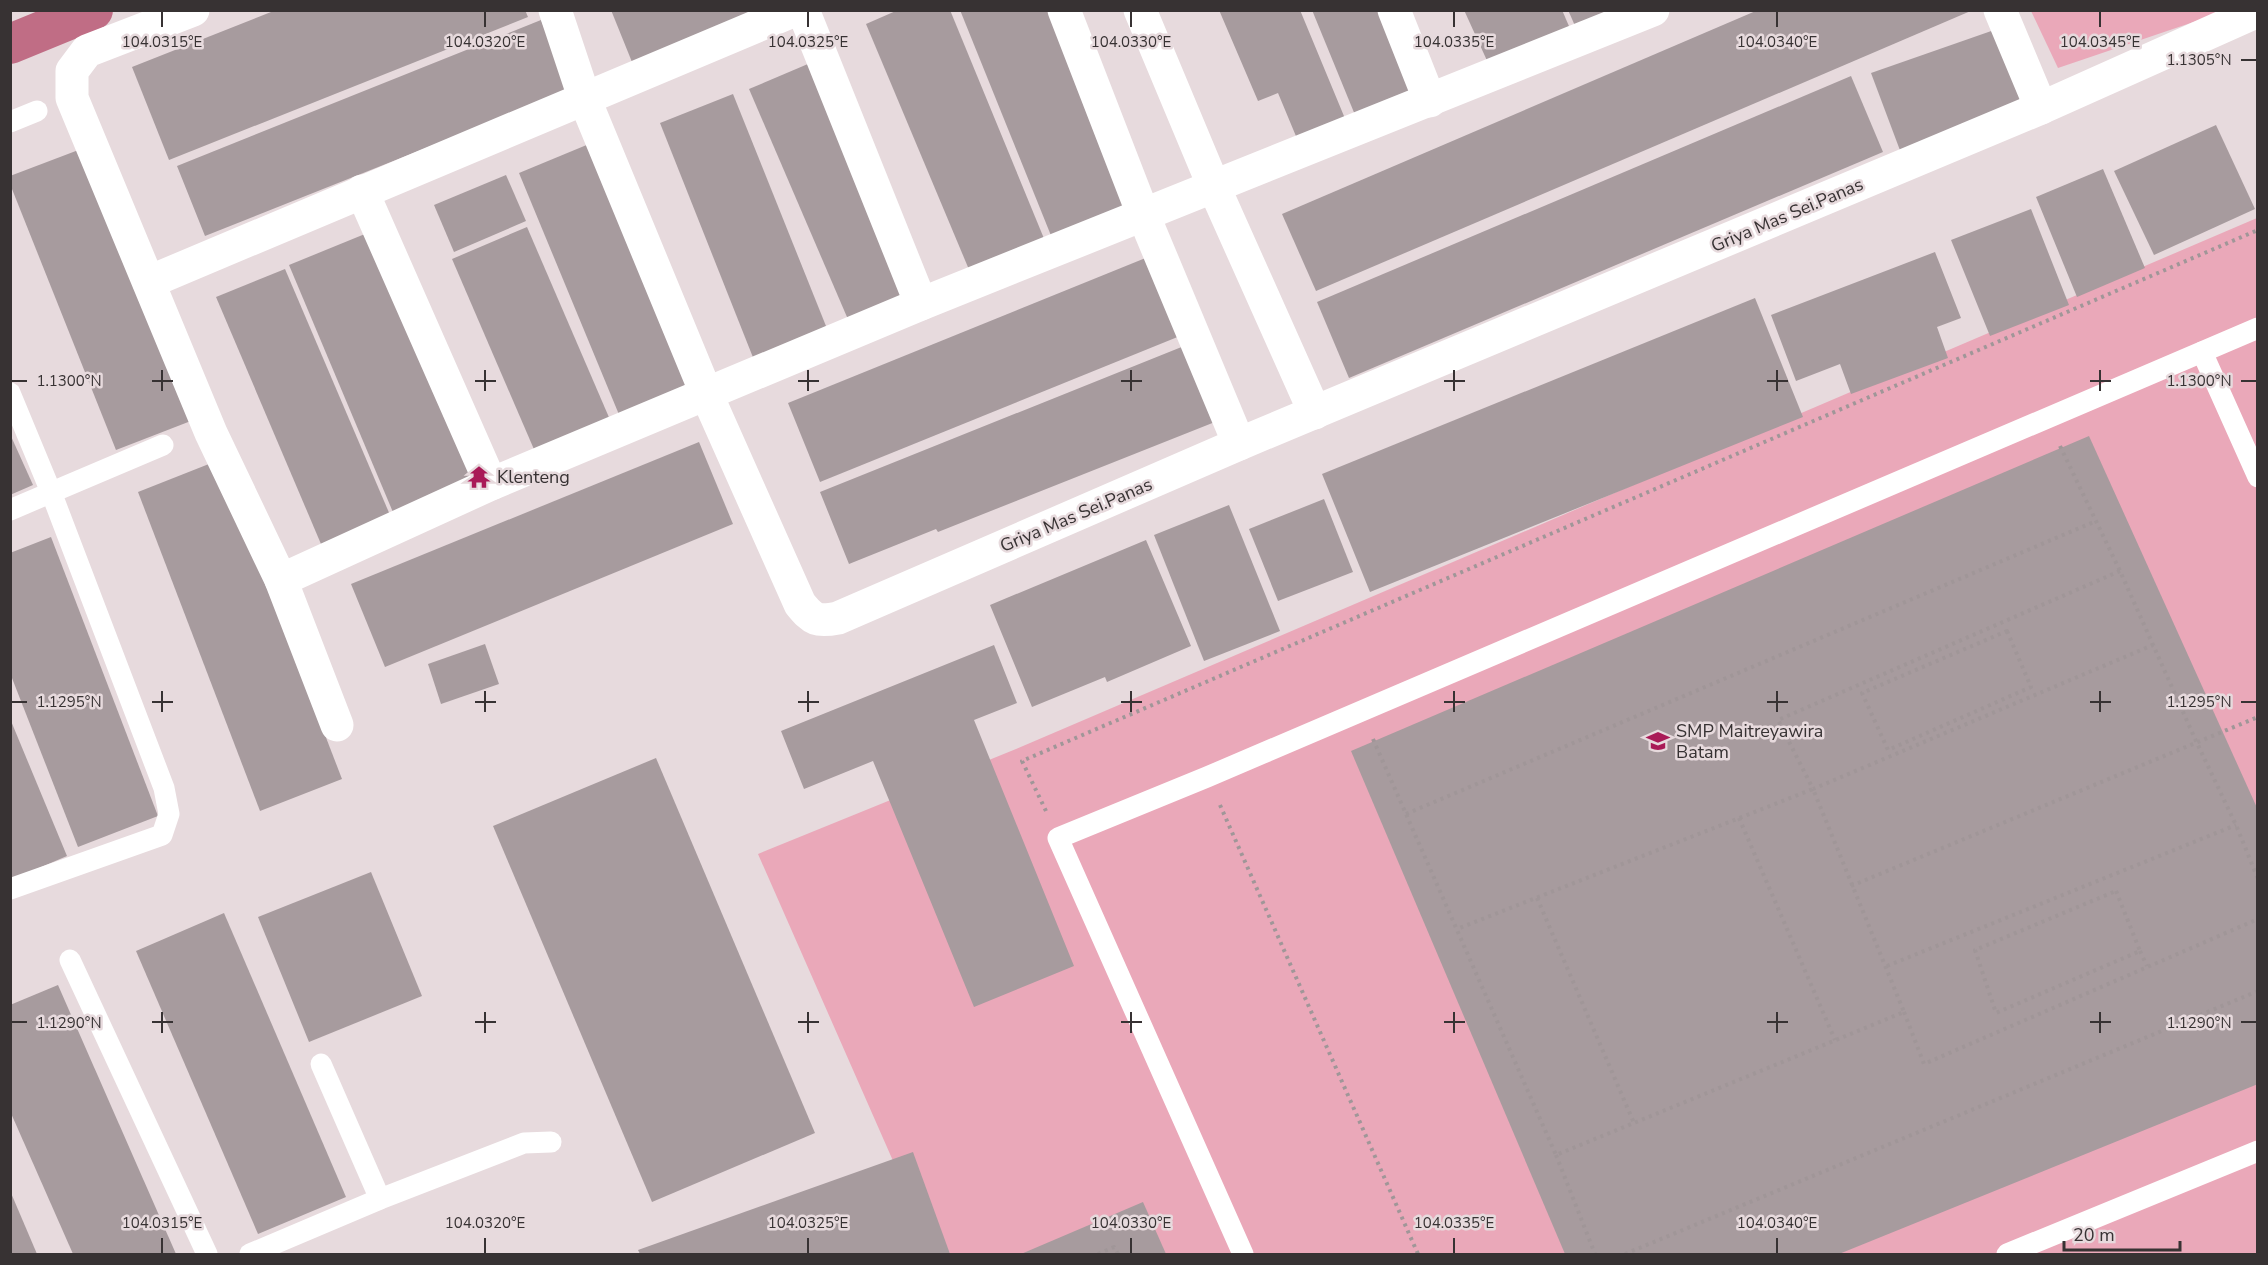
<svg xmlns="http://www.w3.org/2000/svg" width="2268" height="1265" viewBox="0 0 2268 1265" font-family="'Nunito Sans',sans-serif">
	<rect width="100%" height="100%" fill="#e7dadd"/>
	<g fill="#eaa8b9">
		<path d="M2031,11H2226L2058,68Z"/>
		<path d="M2257,218V1254H934L758,854L1016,749Z"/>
	</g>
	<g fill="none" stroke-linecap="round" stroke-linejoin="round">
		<path stroke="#c06d85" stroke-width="40" d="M10,44L93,10"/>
	</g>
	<g fill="#a79b9e">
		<path d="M276,10H525L528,17L169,160L132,67Z"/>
		<path d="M611,10H775L634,67Z"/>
		<path d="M898,10H950L1045,241L970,272L866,24Z"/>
		<path d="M960,10H1062L1142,208L1054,243Z"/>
		<path d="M1219,10H1300L1351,133L1303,153L1278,93L1258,101Z"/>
		<path d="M1312,10H1400L1437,101L1362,132Z"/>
		<path d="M1464,10H1562L1575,40L1494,76Z"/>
		<path d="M1568,10H1617L1576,28Z"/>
		<path d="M1758,10H1973L1316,291L1282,214Z"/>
		<path d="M541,20L569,91L205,236L177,166Z"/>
		<path d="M1997,29L2025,109L1901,153L1871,73Z"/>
		<path d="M822,58L926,300L853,331L749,89Z"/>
		<path d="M1851,76L1883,152L1349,378L1317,302Z"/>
		<path d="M733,94L832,341L758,370L660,123Z"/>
		<path d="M2216,125L2255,209L2154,255L2114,171Z"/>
		<path d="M589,144L689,388L620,417L519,173Z"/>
		<path d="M89,146L196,419L116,450L10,184V176Z"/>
		<path d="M2103,169L2145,268L2077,297L2036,197Z"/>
		<path d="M506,175L526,221L454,252L434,205Z"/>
		<path d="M2031,209L2069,305L1990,336L1951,240Z"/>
		<path d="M382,227L488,478L395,517L289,265Z"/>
		<path d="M527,227L614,429L539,461L452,259Z"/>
		<path d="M1935,252L1961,318L1937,327L1948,358L1851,394L1840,364L1796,381L1771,315Z"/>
		<path d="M1148,257L1180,336L820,482L788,403Z"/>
		<path d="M285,269L390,515L321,544L216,297Z"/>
		<path d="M1755,298L1803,417L1370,592L1322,474Z"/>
		<path d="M1194,342L1225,418L938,532L936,529L849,564L820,492Z"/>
		<path d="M10,434L33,485L10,495Z"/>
		<path d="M2089,436L2258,810V1084L1839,1254H1565L1351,751Z"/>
		<path d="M699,442L733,524L385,667L351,584Z"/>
		<path d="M219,460L342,779L260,811L138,492Z"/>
		<path d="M1324,499L1353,572L1278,601L1249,529Z"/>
		<path d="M1229,505L1280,631L1204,661L1154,535Z"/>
		<path d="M51,537L158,816L78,847L10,673V553Z"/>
		<path d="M1146,540L1191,646L1107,682L1105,677L1032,707L990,605Z"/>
		<path d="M485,644L499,684L441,704L428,664Z"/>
		<path d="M994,645L1017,703L974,720L1074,966L974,1007L873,761L804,789L781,731Z"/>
		<path d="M11,721L67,856L11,880Z"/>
		<path d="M656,758L815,1133L652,1202L493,826Z"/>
		<path d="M371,872L422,996L309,1042L258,917Z"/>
		<path d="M224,913L346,1197L258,1234L136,951Z"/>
		<path d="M58,985L176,1254H73L10,1111V1005Z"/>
		<path d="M913,1152L950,1254H640L638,1250Z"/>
		<path d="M10,1193H11L37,1254H10Z"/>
		<path d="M1143,1202L1166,1254H1021Z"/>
	</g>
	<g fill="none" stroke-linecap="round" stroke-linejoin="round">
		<g stroke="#a09698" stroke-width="4" stroke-dasharray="3 4.5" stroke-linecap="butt">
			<path d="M2060,446L2120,571L2196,741L2236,825L2258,879"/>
			<path d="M2120,571L1778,720L1813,789L2153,645"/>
			<path d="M2007,631L2031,687L1888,750L1862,693Z"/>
			<path d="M1373,739L1556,1155L1904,1012L1813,789L1457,929"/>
			<path d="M1220,805L1418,1254"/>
			<path d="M1046,811L1022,761L2258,230"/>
			<path d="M1406,814L2096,521"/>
			<path d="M1739,818L1835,1040"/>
			<path d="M1851,886L2258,717"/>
			<path d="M2116,891L2140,951L1996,1013L1975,950Z"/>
			<path d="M1537,898L1634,1123"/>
			<path d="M2140,951L2147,966"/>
			<path d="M1887,966L2236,825"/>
			<path d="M1904,1012L1924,1064L2258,919"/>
			<path d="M1556,1155L1595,1254"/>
			<path d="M1098,1254L1114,1247L1118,1254"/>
			<path d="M1625,1254L2258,991"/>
		</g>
		<g stroke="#fff" stroke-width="21">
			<path d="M10,122L37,111"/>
			<path d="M2202,352L2258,477"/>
			<path d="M10,393L51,492L164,788L169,814L162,835L10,889"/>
			<path d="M10,510L163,445"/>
			<path d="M70,960L207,1254"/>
			<path d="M321,1064L380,1199"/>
			<path d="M250,1254L380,1199L524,1143L551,1142"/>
			<path d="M1243,1254L1058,838L1207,777L2258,328"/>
			<path d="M2007,1254L2258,1151"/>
		</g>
		<g stroke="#fff" stroke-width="33">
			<path d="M193,10L87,51L72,71V98L211,433L281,580L337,725"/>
			<path d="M555,10L585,100L706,393L800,604C813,620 817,622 838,618L1239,444L2041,108L2258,11"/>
			<path d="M803,10L921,304"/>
			<path d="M1064,10L1143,214L1239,444"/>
			<path d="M1140,10L1214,187L1315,413"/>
			<path d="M1394,10L1430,101"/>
			<path d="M2000,10L2041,108"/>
			<path d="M362,191L491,484"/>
			<path d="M149,282L795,10"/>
			<path d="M281,580L491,484L921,304L1653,10"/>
		</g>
	</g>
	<path fill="none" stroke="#373233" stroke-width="2" d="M162,12V27M485,12V27M808,12V27M1131,12V27M1454,12V27M1777,12V27M2100,12V27M2241,60H2256M162,370V391M485,370V391M808,370V391M1131,370V391M1454,370V391M1777,370V391M2100,370V391M12,381H27M152,381H173M475,381H496M798,381H819M1121,381H1142M1444,381H1465M1767,381H1788M2090,381H2111M2241,381H2256M162,691V712M485,691V712M808,691V712M1131,691V712M1454,691V712M1777,691V712M2100,691V712M12,702H27M152,702H173M475,702H496M798,702H819M1121,702H1142M1444,702H1465M1767,702H1788M2090,702H2111M2241,702H2256M162,1012V1033M485,1012V1033M808,1012V1033M1131,1012V1033M1454,1012V1033M1777,1012V1033M2100,1012V1033M12,1022H27M152,1022H173M475,1022H496M798,1022H819M1121,1022H1142M1444,1022H1465M1767,1022H1788M2090,1022H2111M2241,1022H2256M162,1238V1253M485,1238V1253M808,1238V1253M1131,1238V1253M1454,1238V1253M1777,1238V1253"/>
	<defs>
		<g id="temple-bare" transform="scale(1.8)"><path d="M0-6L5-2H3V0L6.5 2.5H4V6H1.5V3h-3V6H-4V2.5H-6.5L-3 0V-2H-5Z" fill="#a91a57" stroke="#e7dadd" stroke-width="2.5" paint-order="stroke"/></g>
		<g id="school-bare" transform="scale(1.8)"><path d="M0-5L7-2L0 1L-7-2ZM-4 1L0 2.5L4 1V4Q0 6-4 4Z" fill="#a91a57" stroke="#e7dadd" stroke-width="2.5" paint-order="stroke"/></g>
	</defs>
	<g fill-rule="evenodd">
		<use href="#temple-bare" x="479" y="477"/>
		<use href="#school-bare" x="1658" y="741"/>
	</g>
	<g text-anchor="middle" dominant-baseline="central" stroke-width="5" stroke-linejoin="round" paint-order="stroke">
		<g font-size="18" fill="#373233" stroke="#e7dadd">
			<text transform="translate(1787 215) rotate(-23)">Griya Mas Sei.Panas</text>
			<text transform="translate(1076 515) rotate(-23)">Griya Mas Sei.Panas</text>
		</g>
		<g font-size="18" fill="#373233" stroke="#e7dadd" text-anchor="start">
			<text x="497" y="477">Klenteng</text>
			<text x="1676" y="731">SMP Maitreyawira<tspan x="1676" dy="21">Batam</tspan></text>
		</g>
	</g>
	<g font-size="15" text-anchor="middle" fill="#373233" stroke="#e7dadd" stroke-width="5" stroke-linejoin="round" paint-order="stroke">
		<text x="162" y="47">104.0315°E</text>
		<text x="485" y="47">104.0320°E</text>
		<text x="808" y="47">104.0325°E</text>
		<text x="1131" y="47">104.0330°E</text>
		<text x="1454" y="47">104.0335°E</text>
		<text x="1777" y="47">104.0340°E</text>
		<text x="2100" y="47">104.0345°E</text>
		<text x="2199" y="65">1.1305°N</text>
		<text x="69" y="386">1.1300°N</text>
		<text x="2199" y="386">1.1300°N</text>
		<text x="69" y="707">1.1295°N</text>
		<text x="2199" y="707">1.1295°N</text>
		<text x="69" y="1028">1.1290°N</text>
		<text x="2199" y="1028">1.1290°N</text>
		<text x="162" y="1228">104.0315°E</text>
		<text x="485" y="1228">104.0320°E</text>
		<text x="808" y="1228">104.0325°E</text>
		<text x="1131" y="1228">104.0330°E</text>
		<text x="1454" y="1228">104.0335°E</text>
		<text x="1777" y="1228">104.0340°E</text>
	</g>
	<rect width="2268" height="1265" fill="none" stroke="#373233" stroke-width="24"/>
	<path d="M2064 1241v9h116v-9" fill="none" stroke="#373233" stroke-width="3"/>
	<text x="2073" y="1241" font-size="18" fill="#373233" stroke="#e7dadd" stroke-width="4.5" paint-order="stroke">20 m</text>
</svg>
